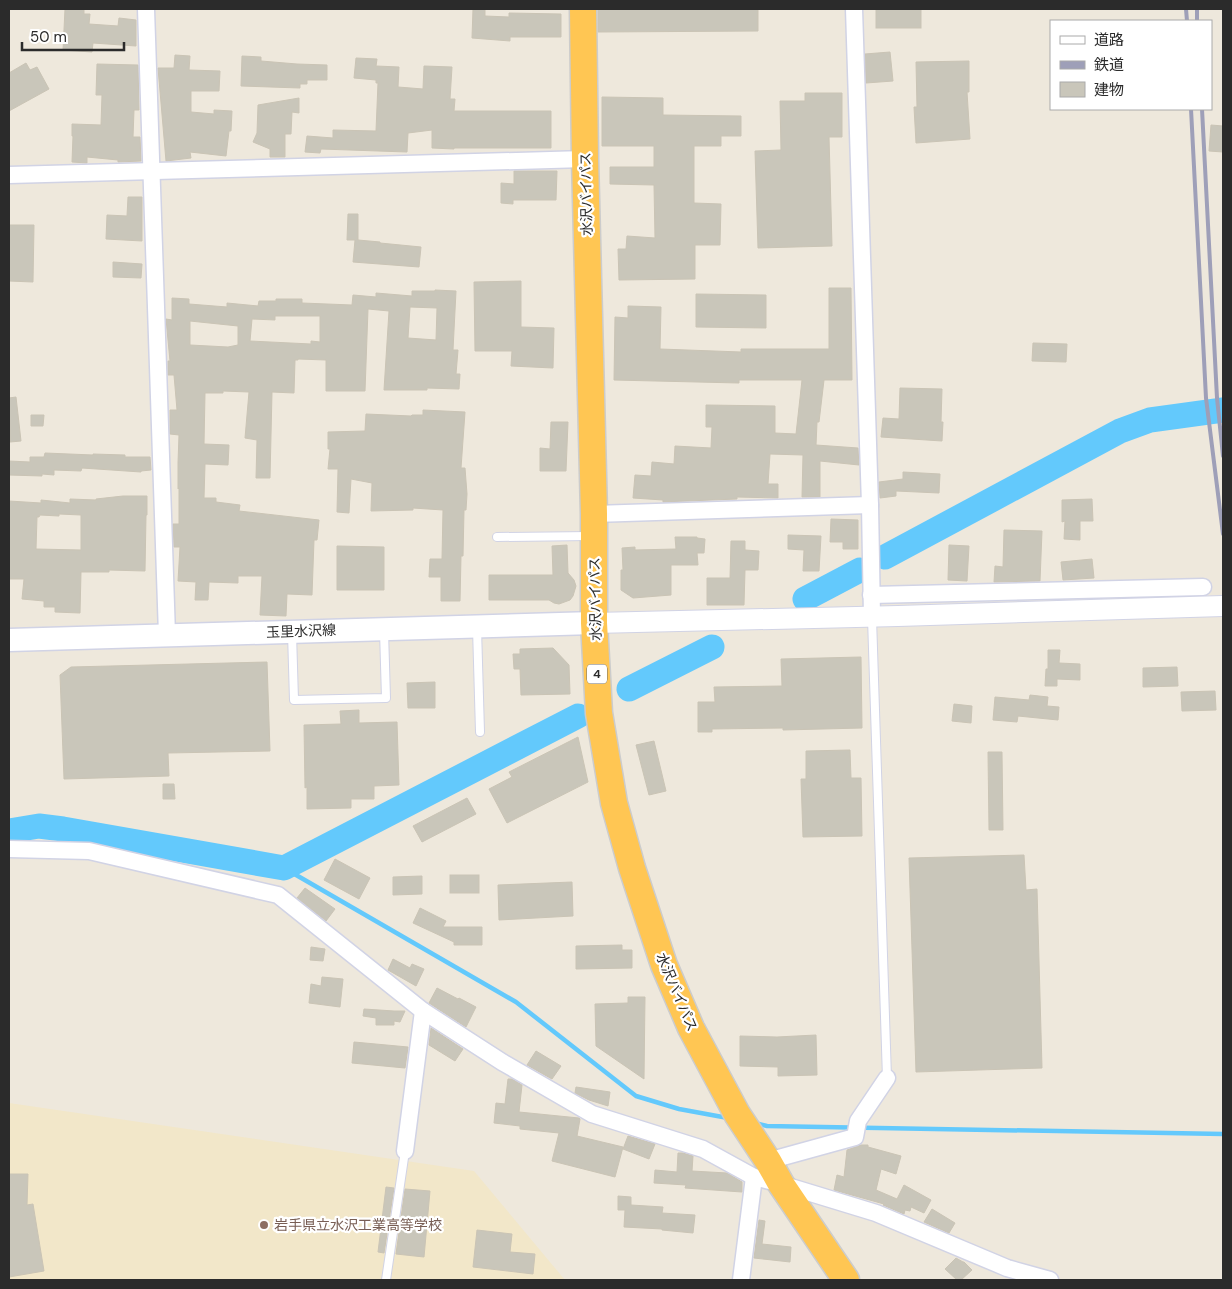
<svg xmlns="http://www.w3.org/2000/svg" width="1232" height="1289" viewBox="0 0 1232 1289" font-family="'DM Sans','Noto Sans JP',sans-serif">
	<rect width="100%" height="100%" fill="#eee8dc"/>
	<path fill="#f2e7c9" d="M9,1103L474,1171L565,1280H9Z"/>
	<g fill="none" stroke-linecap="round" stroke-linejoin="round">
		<g stroke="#63c9fc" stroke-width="4.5">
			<path d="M284,868L516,1002L636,1096L679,1109L728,1118"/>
			<path d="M755,1123L767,1126L1223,1134"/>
		</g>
		<g stroke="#63c9fc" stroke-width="25">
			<path d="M885,557L1120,431L1150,420L1223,410"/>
			<path d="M805,599L860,570"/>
			<path d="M629,689L712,647"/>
			<path d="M9,831L39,826L63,829L284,868L578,716"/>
		</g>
	</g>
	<g fill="#c9c6ba" stroke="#cac4b5" fill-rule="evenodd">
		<path d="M65,9H84V14H90L89,24L118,26L119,18L136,20V46L93,43L92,52L63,50Z"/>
		<path d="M473,9H485V16L509,17V13L561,14V37H510V41L472,38Z"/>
		<path d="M598,9H758V31L598,32Z"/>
		<rect x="876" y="9" width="45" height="19"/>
		<path d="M890,52L893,81L866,83L865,54Z"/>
		<path d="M175,55L190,56L189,70L220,71L219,91H191V112L214,114V110L232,111L231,131H229L226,156L190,152L191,158L166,161L158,68H174Z"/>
		<path d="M242,56L261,57V61L297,64L327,65V80H307V84H300V88L241,86Z"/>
		<path d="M356,58L377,59L376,66L399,67L398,87L423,89L424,66L452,67L450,99H455L454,111H551V148H454V149L432,148V130L408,133L407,152L321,149L320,153L305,152L307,136L333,138V130L376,131L378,83H376V80L354,78Z"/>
		<path d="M969,61V92H967L970,139L916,143L914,107H917L916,62Z"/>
		<path d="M26,63L30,70L37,67L49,89L9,111V73Z"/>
		<path d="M97,64L138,65L139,110H134L133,137H140L141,161L118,162V160L87,157V163L72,162L73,136H72V124L101,125L102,95H96Z"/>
		<path d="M805,93H842V137H829L832,246L758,248L755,151L781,150L780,101H805Z"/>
		<path d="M602,97L663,98V115L741,116V136H721V146H694V203L721,204L720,245H695V279L619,280L618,249H626L627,236L655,238L654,185L610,184V167H654V146H602Z"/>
		<path d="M299,98V113L292,112L291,134H285V157H270V149L253,142L257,133L258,105Z"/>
		<path d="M1211,125L1223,126V152L1209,151Z"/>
		<path d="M514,171H557L556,200H513V204L501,203V183L514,184Z"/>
		<path d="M128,197H142V241L106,239L107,215L127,216Z"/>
		<path d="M348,214H358V240L380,242V243L421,247L419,267L353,262L355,240H347Z"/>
		<path d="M9,225H34L33,282L9,281Z"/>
		<path d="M113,262L142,264L141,278L113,277Z"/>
		<path d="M521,281V327L554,328L553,368L511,366L512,351H475L474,282Z"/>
		<path d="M829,288H851L852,380H824L819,422H817L816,445L858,448L859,465L820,461V497H802L803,455L770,454L768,484H778V498L737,497V499L663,502V500L633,498L635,475L651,476L652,462L674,464L675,446L711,448L712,427H706V405L775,406V433L796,434L802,380H739V383L614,380L615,317L628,318V306L661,307L660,349L741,352V349H829Z"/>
		<path d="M435,290L456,291L453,350H458L456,374H460L459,389L427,388V390H384L389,311L368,309L365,391H326V360L298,359V360H295L294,393L272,392L270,478H256L257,440L245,438L249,392L223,391V393H205L204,444L229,445L228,465L205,464L204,498H216V502L240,505L239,511L319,520L317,540H314L312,595L287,594L286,616L260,615L262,576H238V583L209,582L208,600H195L196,582L178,581L180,547H174L173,524H179V488L178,489V463L179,435L170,434V410H177L174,375H168V361H170L166,319L172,320V298L189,299V304L227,307V303L258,306L259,301H276V299H302V303L352,305L353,295L376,297V293L412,296V291H435ZM410,307L437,308L436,340L408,338ZM275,316H320V342L311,341V344L250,341L252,319L275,320ZM190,321L238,326V345L228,347L190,345Z"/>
		<path d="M696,294L766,295V328L696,327Z"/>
		<path d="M1033,343L1067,344L1066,362L1032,361Z"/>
		<path d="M900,388L942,389L941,422H943L942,441L881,437L883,418L899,419Z"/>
		<path d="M16,397L21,441L10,442L9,398Z"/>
		<path d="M423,410L465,412L461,468H465L467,494L466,510H464L463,556H461L460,601H441V577H429L430,559H442L443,510L413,508V510L371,511L372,483L351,479L349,513L337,512L338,469H328L330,449H328V432L365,431L366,414L411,416L412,415H423Z"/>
		<path d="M31,415H44L43,426H31Z"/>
		<path d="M551,422H568L566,471H540V448L550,449Z"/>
		<path d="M45,453L93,455V454L125,455V457H150L151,470L141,471V472L82,468L81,471L54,470V475L42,474V476L9,475V461L30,462V457H44Z"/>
		<path d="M903,472L940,474L939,493L896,491V496L880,498L879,482L903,479Z"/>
		<path d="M123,496H147V515H146L145,571L109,570V572H81L80,613L55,612V607H44V601L22,599L24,579H9V501L41,503V500L70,503V499L96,500V499ZM59,514L81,515V550L36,549L37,517H39L40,515L59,516Z"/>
		<path d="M1092,499L1093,521H1080V540L1064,539L1065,521L1062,522V500Z"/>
		<path d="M831,519L858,520V549H843V542H830Z"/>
		<path d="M1004,530L1042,531L1040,581L994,582L995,566L1003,567Z"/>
		<path d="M788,535L821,536L819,571H803L804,550L788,549Z"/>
		<path d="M675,537H697V538L705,539L704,553H697L698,565H671V595L633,598L621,590V570H623L622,548L635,547V550L676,549Z"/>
		<path d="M731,541H745V550L759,551L758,570H745L744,605H707V578H730Z"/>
		<path d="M567,545L568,573L574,580L576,586L573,596L570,600L559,604L554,603L549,600H489V575H553L552,546Z"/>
		<path d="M949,545L969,546L967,581L948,580Z"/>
		<path d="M337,546L384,547V590H337Z"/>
		<path d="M1092,559L1094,578L1063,580L1061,562Z"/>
		<path d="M553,648L569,665L570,694L521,695L520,669H514L513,654H520V649Z"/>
		<path d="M1048,650H1060L1059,663L1080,664V680L1057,679V686H1045L1046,669H1048Z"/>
		<path d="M861,657L862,728L783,730V728L712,729V732H698V702H715L714,687L782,686L781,659Z"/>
		<path d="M267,662L270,751L168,753L169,776L64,779L60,675L71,667Z"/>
		<path d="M1177,667L1178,686L1143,687V668Z"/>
		<path d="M435,682V708H408L407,683Z"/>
		<path d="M1215,691L1216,710L1182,711L1181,692Z"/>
		<path d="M1030,695L1048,697L1047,706L1059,707L1058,720L1018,716L1017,722L993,720L995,697L1029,700Z"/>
		<path d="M954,704L972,706L971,723L952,721Z"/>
		<path d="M359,710V723L397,722L399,785L374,786V799H351V808L307,809V787L305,788L304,725L341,724L340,711Z"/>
		<path d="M578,737L588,782L507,823L489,789L512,777L509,772Z"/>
		<path d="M654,741L666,791L649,795L636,745Z"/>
		<path d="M850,750L851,778H861L862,836L803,837L801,779H806V751Z"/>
		<path d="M988,752H1002L1003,830H989Z"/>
		<path d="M163,784H174L175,799H163Z"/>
		<path d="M467,798L476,814L422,842L413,826Z"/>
		<path d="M1024,855L1026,890L1037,889L1042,1068L916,1072L909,858Z"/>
		<path d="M335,859L370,878L359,899L324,880Z"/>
		<rect x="450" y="875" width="29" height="18"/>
		<path d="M422,876V894L393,895V877Z"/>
		<path d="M572,882L573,916L499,920L498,885Z"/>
		<path d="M305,888L335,909L326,921L297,898Z"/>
		<path d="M420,908L446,921L443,927H482V945H454V942L413,923Z"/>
		<path d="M622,945V950H632V968L576,969V946Z"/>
		<path d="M311,947L325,949L323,961L310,960Z"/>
		<path d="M393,959L410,968L412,964L424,969L416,986L388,970Z"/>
		<path d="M322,977L343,979L340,1007L309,1003L311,984L321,986Z"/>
		<path d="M437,988L458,999L459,998L476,1007L466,1027L429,1003Z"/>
		<path d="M628,997H645L644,1079L596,1046L595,1004L628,1003Z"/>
		<path d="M364,1009L394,1011H405L400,1022L394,1021V1025H376V1018L363,1016Z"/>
		<path d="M431,1028L463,1049L455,1061L429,1045Z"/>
		<path d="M816,1035L817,1075L778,1076V1067L740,1066V1036L777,1037Z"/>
		<path d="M354,1042L408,1047L405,1068L352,1063Z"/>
		<path d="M536,1051L561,1066L552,1079L527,1065Z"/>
		<path d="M508,1079H512L522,1085L519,1112L579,1118L580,1119L577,1136L623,1147L615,1177L552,1161L559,1133L520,1129V1126L494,1123L496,1103L505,1104Z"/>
		<path d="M576,1087L610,1092L608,1106L589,1100L575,1093Z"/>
		<path d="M628,1136L655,1144L649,1159L623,1149Z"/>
		<path d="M861,1145H868V1147L901,1156L896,1174L881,1169L876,1190L897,1199L904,1185L931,1200L924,1213L911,1207L910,1211L905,1210L904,1214L883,1205L884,1204L834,1190L837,1175L844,1177L847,1150Z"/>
		<path d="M678,1153H683L693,1156L692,1171L727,1173L742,1182V1192L685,1188L686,1185L654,1183L655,1170L677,1172Z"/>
		<path d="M9,1174H28L27,1205L33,1204L44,1271L9,1277Z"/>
		<path d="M386,1187L394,1188L384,1253L378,1252Z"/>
		<path d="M405,1189L430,1191L424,1257L396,1254Z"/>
		<path d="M618,1196L631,1197V1205L663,1207L662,1213L695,1215L693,1233L662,1230V1229L624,1227L625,1210H618Z"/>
		<path d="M932,1209L955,1223L949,1233L924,1222Z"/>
		<path d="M759,1220L765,1221L762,1244L791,1247L790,1262L754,1258Z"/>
		<path d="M477,1230L512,1234L510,1252L535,1254L533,1274L473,1267Z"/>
		<path d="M956,1258L963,1262H964L972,1270L961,1280H957L945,1269Z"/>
	</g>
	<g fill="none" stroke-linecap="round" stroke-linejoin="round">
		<g stroke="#d1d3e5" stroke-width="10">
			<g id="service">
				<path d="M497,537L590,536"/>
				<path d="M872,618L887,1078"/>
				<path d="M477,628L480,732"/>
				<path d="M292,633L294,700L386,698L384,631"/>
				<path d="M386,1280L405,1151"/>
			</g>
		</g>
		<g stroke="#d1d3e5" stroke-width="19">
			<g id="minor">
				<path d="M146,9L167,635"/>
				<path d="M854,9L870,505L872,616"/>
				<path d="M9,175L585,159"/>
				<path d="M594,514L870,505"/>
				<path d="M871,595L1203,587"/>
				<path d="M9,849L89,851L278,895L423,1011L502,1062L592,1114L703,1149L754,1177L781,1184L876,1213L1007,1268L1050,1280"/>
				<path d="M405,1151L423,1011"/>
				<path d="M768,1161L855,1137L858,1121L887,1078"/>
				<path d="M741,1280L754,1177"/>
			</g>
		</g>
		<g stroke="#d1d3e5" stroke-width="22">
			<path id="tertiary" d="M594,623L898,616L1223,606"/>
		</g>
		<g stroke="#d1d3e5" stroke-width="25">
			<path id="secondary" d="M9,640L594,623"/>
		</g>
		<g stroke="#ccc" stroke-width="29">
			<path id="trunk" d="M583,9L585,159L594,514V623L599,713L614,803L632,868L664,965L691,1028L737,1114L768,1161L781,1184L846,1280"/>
		</g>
		<use href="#service" stroke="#fff" stroke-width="8"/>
		<use href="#minor" stroke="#fff" stroke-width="16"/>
		<use href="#tertiary" stroke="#fff" stroke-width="20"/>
		<use href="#secondary" stroke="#fff" stroke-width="22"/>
		<use href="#trunk" stroke="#ffc653" stroke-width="26"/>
		<g stroke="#9e9fb8" stroke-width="4">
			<path d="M1186,9L1187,21"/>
			<path d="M1197,9V21"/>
			<path d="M1191,109L1206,398L1223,534"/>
			<path d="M1202,109L1217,398L1223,456"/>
		</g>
	</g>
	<circle fill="#8d6e63" stroke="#fff" stroke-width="2" cx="264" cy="1225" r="5"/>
	<g text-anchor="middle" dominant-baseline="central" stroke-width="4.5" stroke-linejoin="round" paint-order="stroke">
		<rect fill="#fff" stroke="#6b6b6b" stroke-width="1" x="587" y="664.5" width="20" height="19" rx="4"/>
		<g font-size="12" font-weight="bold" fill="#2b2b2b">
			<text x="597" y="674">4</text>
		</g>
		<g font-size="14" fill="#2b2b2b" stroke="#fff">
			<text transform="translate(586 194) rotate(-91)">水沢バイパス</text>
			<text transform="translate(595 599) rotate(-91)">水沢バイパス</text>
			<text transform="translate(301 631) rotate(-2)">玉里水沢線</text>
			<text transform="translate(677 992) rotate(67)">水沢バイパス</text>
		</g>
		<g font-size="14" fill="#785e54" stroke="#fff" text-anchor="start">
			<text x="274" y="1225">岩手県立水沢工業高等学校</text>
		</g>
	</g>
	<rect width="1232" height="1289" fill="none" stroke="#2b2b2b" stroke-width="20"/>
	<rect x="1050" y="20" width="162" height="90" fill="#ffffff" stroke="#aaaaaa"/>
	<rect x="1060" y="36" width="25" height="8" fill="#ffffff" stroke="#aaaaaa"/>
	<text x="1094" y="45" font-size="15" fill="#2b2b2b">道路</text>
	<rect x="1060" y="61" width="25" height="8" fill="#9e9fb8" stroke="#aaaaaa"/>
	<text x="1094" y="70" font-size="15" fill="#2b2b2b">鉄道</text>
	<rect x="1060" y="82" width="25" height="15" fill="#c9c6ba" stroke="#aaaaaa"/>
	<text x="1094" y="95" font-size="15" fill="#2b2b2b">建物</text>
	<path d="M22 42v8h102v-8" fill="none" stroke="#2b2b2b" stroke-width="2.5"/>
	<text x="30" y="42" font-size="15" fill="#2b2b2b" stroke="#ffffff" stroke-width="4" paint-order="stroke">50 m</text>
</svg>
